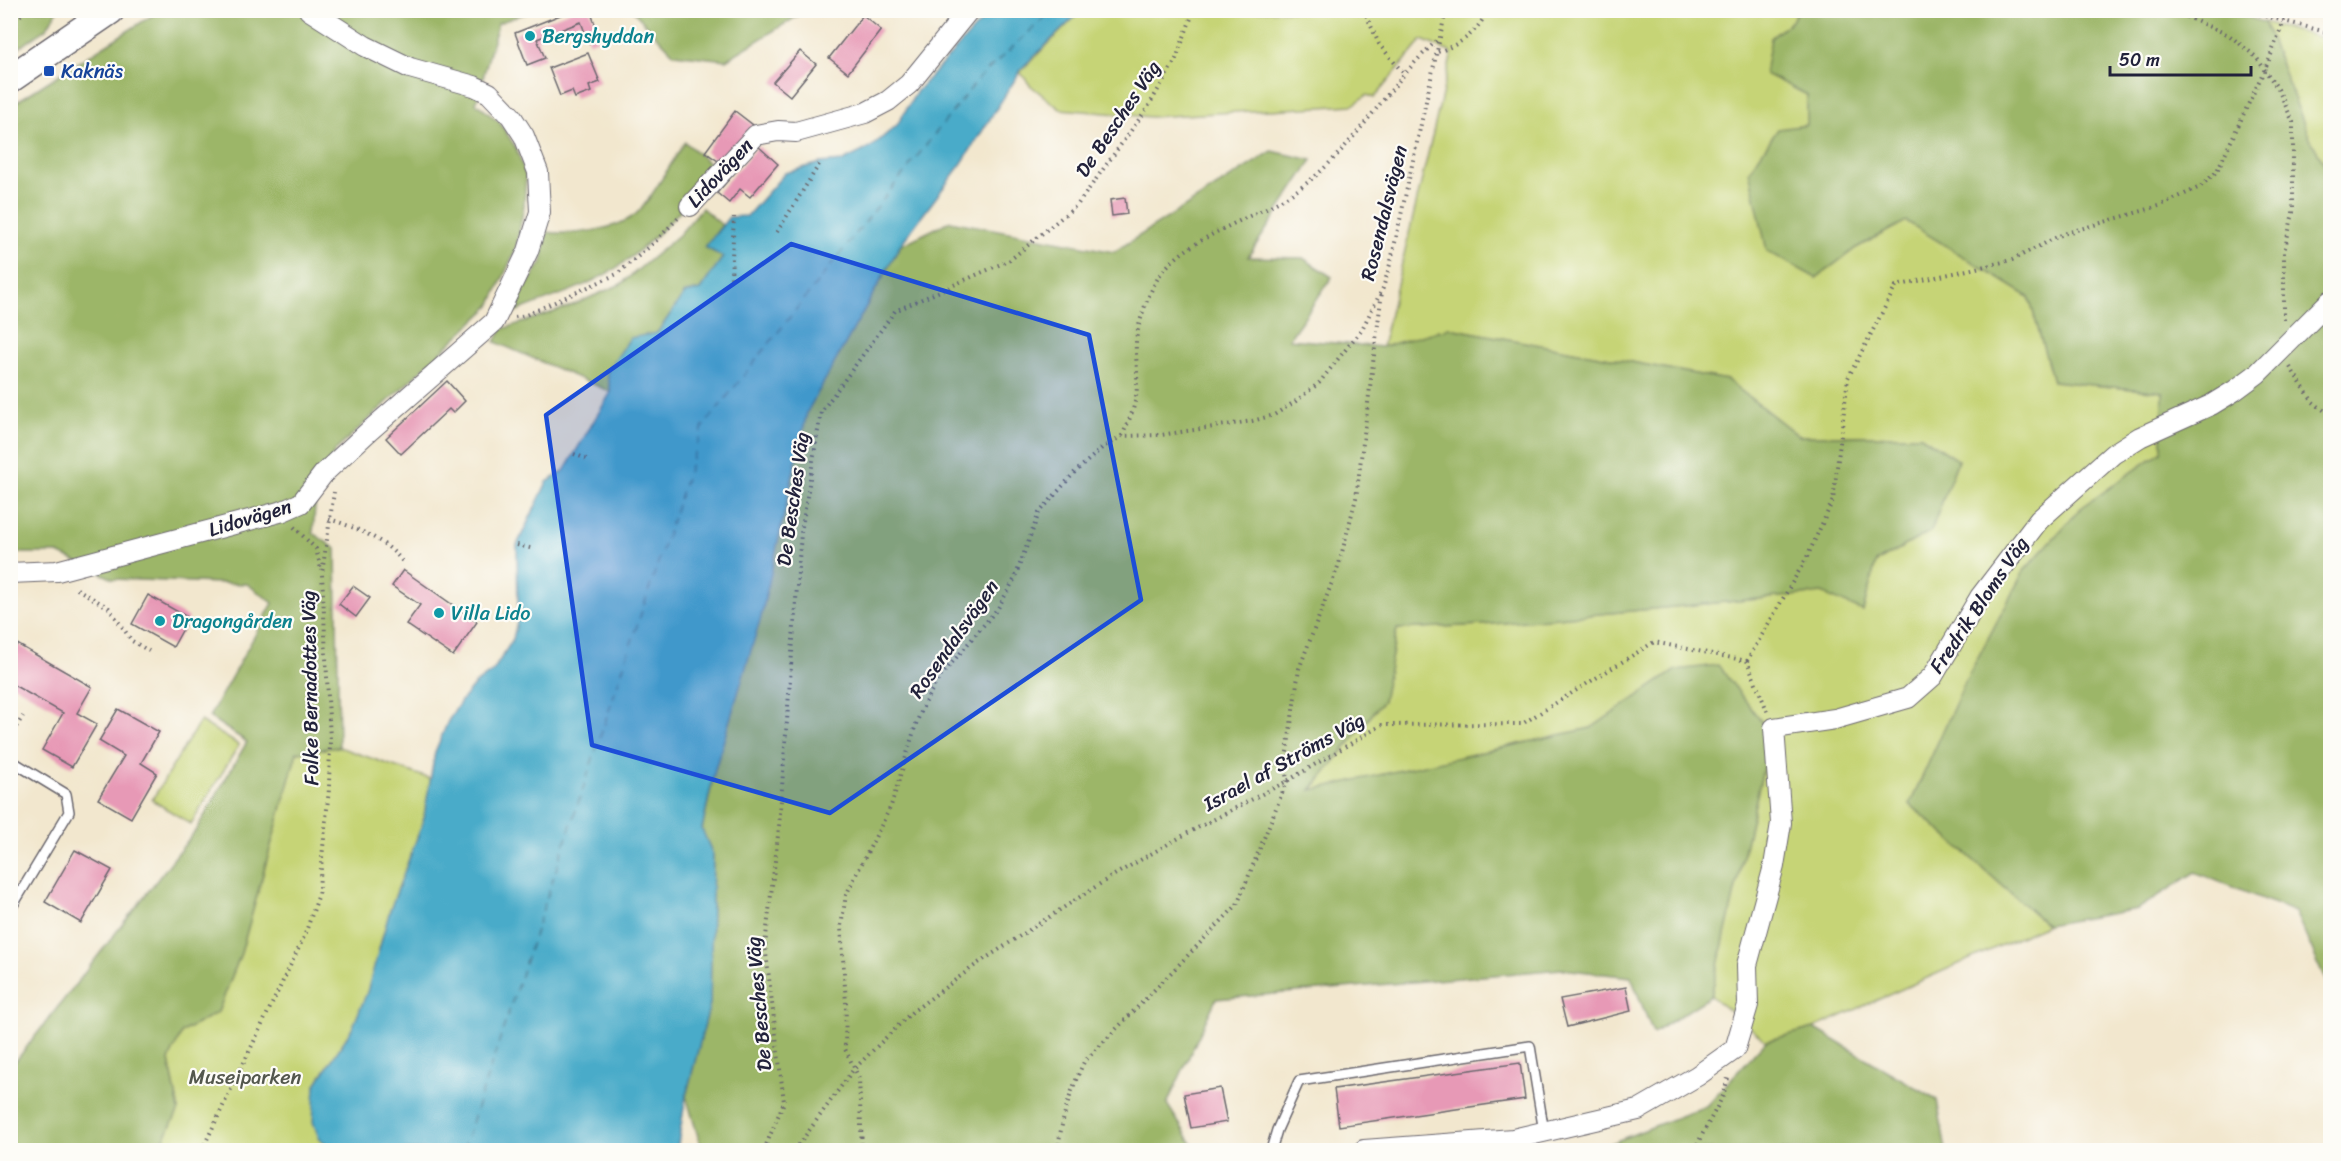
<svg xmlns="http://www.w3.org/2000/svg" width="2341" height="1161" viewBox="0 0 2341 1161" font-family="Sriracha,sans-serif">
	<rect width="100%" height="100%" fill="#fdfcf7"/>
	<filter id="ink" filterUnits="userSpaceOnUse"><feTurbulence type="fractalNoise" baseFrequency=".0167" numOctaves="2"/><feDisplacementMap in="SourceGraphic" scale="12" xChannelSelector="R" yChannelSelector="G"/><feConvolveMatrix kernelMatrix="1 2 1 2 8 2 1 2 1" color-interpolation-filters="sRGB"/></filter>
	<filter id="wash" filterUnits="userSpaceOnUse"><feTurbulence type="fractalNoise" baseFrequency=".008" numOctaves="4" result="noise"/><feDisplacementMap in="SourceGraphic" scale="24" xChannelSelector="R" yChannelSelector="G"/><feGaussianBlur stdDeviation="1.35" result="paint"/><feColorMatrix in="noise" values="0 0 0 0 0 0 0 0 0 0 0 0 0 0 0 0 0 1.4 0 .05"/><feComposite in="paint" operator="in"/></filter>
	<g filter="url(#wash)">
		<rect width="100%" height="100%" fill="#f2e7ce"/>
		<g fill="#c6d476" stroke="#747b58" stroke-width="1.5">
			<path d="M1081,11H1797L1792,21L1771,38L1807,95L1816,278L1856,248L1906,221L2029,297L2053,381L2163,392L2162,451L2081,508L2024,571L1967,678L1910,804L2047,925L1814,1028L1766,1041L1711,996L1771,734L1676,670L1591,728L1311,791L1383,701L1397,629L1482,625L1822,593L1863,611L1876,562L1931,531L1958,460L1921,436H1799L1727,380L1449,328L1382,347L1452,53L1422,40L1374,98L1367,95L1353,105L1151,117L1060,109L1030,85L1020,72Z"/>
			<path d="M2264,22L2330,40V173L2310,139Z"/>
			<path d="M200,721L239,745L191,824L152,800Z"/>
			<path d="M339,747L431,779L423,822L390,910L368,991L352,1029L315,1086L328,1145L326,1150H158L179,1110L169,1060L182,1032L218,1012L241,953L297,752Z"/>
		</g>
		<g fill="#9cb667" stroke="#5f6c51" stroke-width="1.5">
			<path d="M11,10H57V11L47,28L11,53Z"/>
			<path d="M2225,10L2264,22L2310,139L2330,173V990L2295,912L2195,872L2138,909L2047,925L1910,804L1967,678L2024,571L2081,508L2162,451L2163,392L2053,381L2029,297L1906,221L1856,248L1816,278L1767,251L1749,171L1778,129L1807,125V95L1765,74L1771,38L1792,21L1797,11Z"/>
			<path d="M159,11H532L498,23L476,103L500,123L516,148L526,176L524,206L516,249L490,306L336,450L317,480L313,533L336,549L339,747L297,752L241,953L218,1012L182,1032L169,1060L179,1110L158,1150H11V1059L15,1062L196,830L247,742L209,717L273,603L247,584L113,579L58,553H11L10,106Z"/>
			<path d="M633,11H806L726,60L674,54Z"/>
			<path d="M685,142L717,170C687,203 658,238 622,264C590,287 548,298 512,313V307L542,262L547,232C571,236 618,230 637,213C651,201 673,159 685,142Z"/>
			<path d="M1272,151L1312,160L1248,257L1303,258L1332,277L1289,339L1382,347L1449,328L1727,380L1799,436H1921L1958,460L1931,531L1876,562L1863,611L1822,593L1482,625L1397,629L1383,701L1311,790L1591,728L1676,670L1718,665L1771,734L1711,996L1653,1033L1631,977L1562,969L1216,999L1167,1104L1196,1150H702L686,1096L710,1004L713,855L702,830L715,769L761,616L807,412L901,245L950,221L1114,252Z"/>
			<path d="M702,208L722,225L705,247L723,257L700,290L685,293L657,333L607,371L611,392L495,342L502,329L566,308L621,284L679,235Z"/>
			<path d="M1814,1028L1937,1100L1946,1150H1561L1606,1145L1706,1106L1766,1041Z"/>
		</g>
		<path fill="#4aabc9" stroke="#366682" stroke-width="1.5" d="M991,11H1081L1023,67L962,163L901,244L807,412L761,617L715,769L702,829L713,855L710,1004L686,1096L677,1150H326L328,1145L319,1138L313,1122L315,1086L352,1029L367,992L390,910L423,822L435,752L448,721L461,701L475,684L493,671L513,639L518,617L517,545L547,482L564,471L611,392L607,372L630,338L657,333L685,293L700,290L723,257L705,247L729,217L747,216L785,173L820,163L843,161L871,147L897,125L917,91Z"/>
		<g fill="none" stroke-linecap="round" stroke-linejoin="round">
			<path stroke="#34607b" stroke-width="1.5" stroke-dasharray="8 6" stroke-linecap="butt" d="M463,1150L703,427L980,77L1053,10"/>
		</g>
		<g id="blocks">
			<g fill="#e799b6">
				<path d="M573,10H590L600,38L589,43L581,22L537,39L545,58L527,65L515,33Z"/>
				<path d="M863,15L881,30L848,73L829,58Z"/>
				<path d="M800,51L816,64L790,96L773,82Z"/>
				<path d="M588,53L600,82L589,86L591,92L575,98L572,91L560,96L549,68Z"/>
				<path d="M735,111L753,125L724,165L705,152Z"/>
				<path d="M758,146L778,164L750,197L740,189L729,203L717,193Z"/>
				<path d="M1125,198L1127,214L1112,216L1110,200Z"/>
				<path d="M447,381L465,401L453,413L449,409L401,454L386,438Z"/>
				<path d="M403,570L477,622L453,656L406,624L420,605L392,586Z"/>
				<path d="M353,586L370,598L356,617L339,604Z"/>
				<path d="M148,595L189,618L173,647L132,624Z"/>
				<path d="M17,644L92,687L77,713L97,724L72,767L42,750L63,713L10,683V655Z"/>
				<path d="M118,709L159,732L141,763L157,773L131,818L98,799L124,756L99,741Z"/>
				<path d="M75,850L112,870L81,923L45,902Z"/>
				<path d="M1626,987L1631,1011L1567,1027L1560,999Z"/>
				<path d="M1520,1063L1525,1099L1339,1126L1334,1089Z"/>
				<path d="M1220,1088L1227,1122L1191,1128L1184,1094Z"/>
			</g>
		</g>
	</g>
	<g filter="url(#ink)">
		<use href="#blocks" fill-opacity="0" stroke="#6b676e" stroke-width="1.5"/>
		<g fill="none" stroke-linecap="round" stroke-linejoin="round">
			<g stroke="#6b676e" stroke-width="12">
				<g id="lane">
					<path d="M10,760L66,794L69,812L10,910"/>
					<path d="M1271,1150L1277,1130L1299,1081L1530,1046L1544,1132"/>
				</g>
			</g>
			<g stroke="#6b676e" stroke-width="22">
				<g id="street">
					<path d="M690,206L756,135L778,131L796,132L865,113L888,101L909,84L969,10"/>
					<path d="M10,573L57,571L283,511L301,503L324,473L367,433L494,322L528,251L540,212L538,172L524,136L511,116L489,93L474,86L410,68L365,46L309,10"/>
					<path d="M1364,1150L1513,1139L1638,1110L1697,1076L1735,1049L1748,1005L1747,965L1774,866L1781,823L1774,728L1835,719L1908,698L1933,676L1980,597L2039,520L2113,454L2140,437L2211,405L2234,391L2257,374L2330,301"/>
				</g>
			</g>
			<g stroke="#6b676e" stroke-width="30">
				<path id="secondary" d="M10,79L111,10"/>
			</g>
			<g stroke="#6b676e" stroke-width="4" stroke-dasharray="1.5 4.5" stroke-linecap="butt">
				<path d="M1364,10L1379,44L1404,74"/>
				<path d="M2151,10L2182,15L2229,35L2256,57L2278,89L2293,122V213L2284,252V322"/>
				<path d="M2242,10L2330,33"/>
				<path d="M10,22L28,10"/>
				<path d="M1438,52C1462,43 1476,34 1488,10"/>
				<path d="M777,232L820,163"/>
				<path d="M731,278L734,217"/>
				<path d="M515,317L526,315L617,274L655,242L678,218"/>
				<path d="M2290,367L2313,402L2330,415"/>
				<path d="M1122,436C1130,419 1137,403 1137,384C1138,367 1134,350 1137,334C1141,315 1148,295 1158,278C1184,237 1257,218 1296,191C1354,151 1387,84 1439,39"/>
				<path d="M574,454L589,460"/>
				<path d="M329,519C355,527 386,540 402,561"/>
				<path d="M294,527L316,549L321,569"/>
				<path d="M517,545L534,549"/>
				<path d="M77,589L109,608L132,641L149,651"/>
				<path d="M1747,661L1807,557L1833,500L1848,378L1896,286L2012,260L2063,234L2159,206L2200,187L2217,171L2269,60L2288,10"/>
				<path d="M10,737L23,716"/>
				<path d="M202,1150L304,937L318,897L329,789L330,740L322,573L334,492"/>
				<path d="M764,1150L784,1102L765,945L779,827L801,533L821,412L895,311L1010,260L1078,204L1148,107L1176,59L1194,10"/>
				<path d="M795,1150L853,1070L912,1012L977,964L1109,878L1184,835L1287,781L1382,725L1522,724L1654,642L1747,661L1768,713"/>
				<path d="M862,1150L859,1078L845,1049L846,1003L841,926L846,895L891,806L917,721L927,698L940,677L998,608L1014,580L1039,513L1075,472L1102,448L1122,436L1161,435L1252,421L1274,415L1296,401L1319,383L1362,329L1383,288L1391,261L1446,10"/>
				<path d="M1058,1150C1061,1120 1071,1089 1084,1062L1237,905L1287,781L1285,766L1299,669L1339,564L1356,498L1382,292"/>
				<path d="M1694,1150L1723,1096L1728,1078"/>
			</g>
			<use href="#lane" stroke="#fff" stroke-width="9"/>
			<use href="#street" stroke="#fff" stroke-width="20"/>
			<use href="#secondary" stroke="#fff" stroke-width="27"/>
		</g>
	</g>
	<path fill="#1d4ed8" fill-opacity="0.2" stroke="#1d4ed8" stroke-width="4.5" stroke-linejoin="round" d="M791,244L1089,335L1141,600L830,813L592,745L546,415Z"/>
	<g fill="#0f9aa8" stroke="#fdfcf7" stroke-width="2">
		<circle cx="530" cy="36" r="6"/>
		<circle cx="439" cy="613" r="6"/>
		<circle cx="160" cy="621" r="6"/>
	</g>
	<rect fill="#1a4fb4" stroke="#fdfcf7" stroke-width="2" x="43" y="65" width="12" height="12" rx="3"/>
	<g text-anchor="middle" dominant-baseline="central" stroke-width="4.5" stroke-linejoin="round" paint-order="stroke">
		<g font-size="20" fill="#0d838f" stroke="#fdfcf7" text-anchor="start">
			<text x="542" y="36">Bergshyddan</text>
			<text x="451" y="613">Villa Lido</text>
			<text x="172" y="621">Dragongården</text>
		</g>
		<g font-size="20" fill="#164399" stroke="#fdfcf7" text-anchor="start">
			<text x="61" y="71">Kaknäs</text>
		</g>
		<g font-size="20" fill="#22223b" stroke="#fdfcf7">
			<text transform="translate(1118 119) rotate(-56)">De Besches Väg</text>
			<text transform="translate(720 173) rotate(-47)">Lidovägen</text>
			<text transform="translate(1384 213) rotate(-76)">Rosendalsvägen</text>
			<text transform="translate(793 499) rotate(-82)">De Besches Väg</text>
			<text transform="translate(250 518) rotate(-17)">Lidovägen</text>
			<text transform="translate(1979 605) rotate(-56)">Fredrik Bloms Väg</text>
			<text transform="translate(954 639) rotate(-55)">Rosendalsvägen</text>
			<text transform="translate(310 688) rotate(-91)">Folke Bernadottes Väg</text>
			<text transform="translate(1284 762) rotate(-29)">Israel af Ströms Väg</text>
			<text transform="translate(759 1004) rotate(-95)">De Besches Väg</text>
		</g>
		<g font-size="20" fill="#53574d" stroke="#fdfcf7">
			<text x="245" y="1077">Museiparken</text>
		</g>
	</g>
	<rect width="2341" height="1161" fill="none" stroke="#fdfcf7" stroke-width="36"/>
	<path d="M2110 66v9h141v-9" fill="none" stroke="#22223b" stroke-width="3"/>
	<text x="2119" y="66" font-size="18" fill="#22223b" stroke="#fdfcf7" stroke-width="4.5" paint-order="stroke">50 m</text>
</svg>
